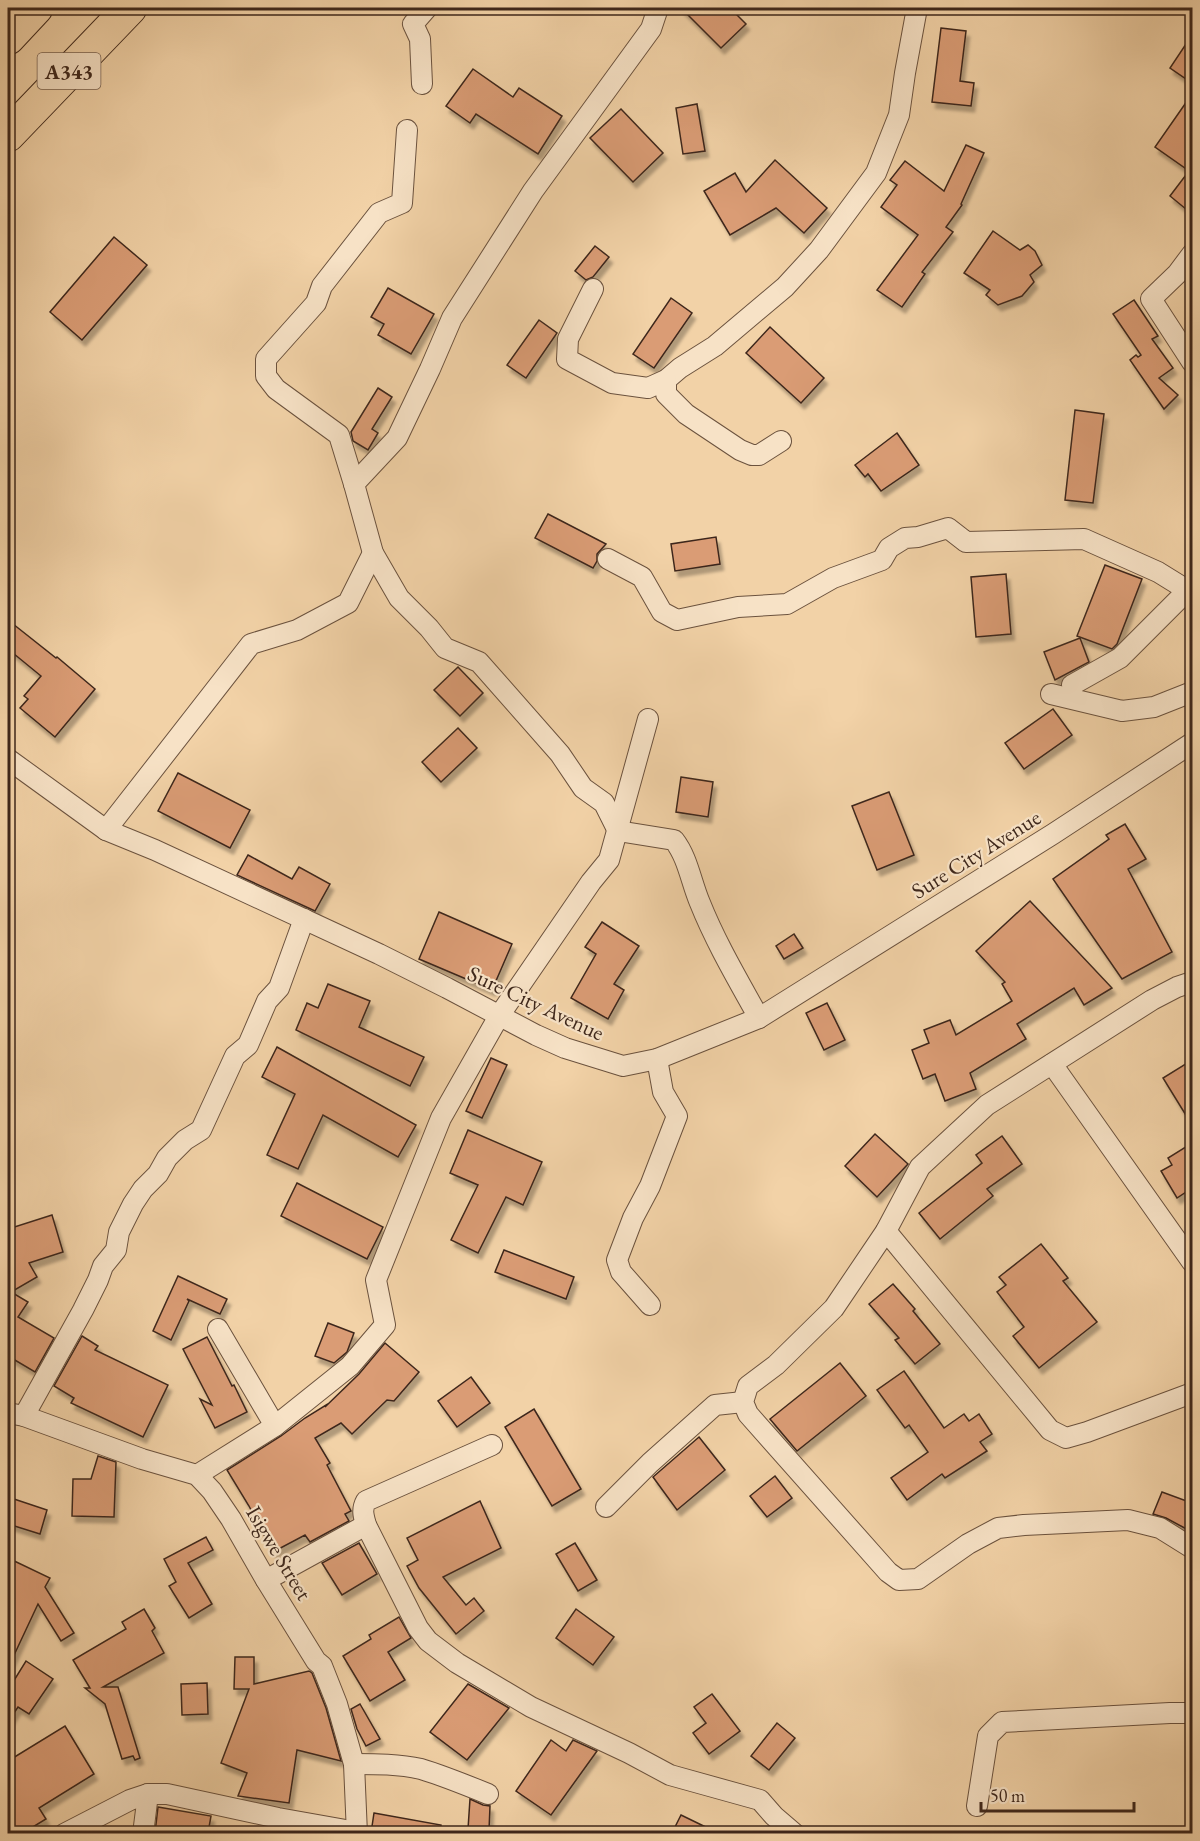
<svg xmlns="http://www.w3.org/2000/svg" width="1200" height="1841" viewBox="0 0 1200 1841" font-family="'EB Garamond',serif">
	<defs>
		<filter id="shadow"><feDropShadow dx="3.5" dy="6" stdDeviation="1.5" flood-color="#0004"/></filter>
	</defs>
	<rect width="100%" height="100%" fill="#f2d2a7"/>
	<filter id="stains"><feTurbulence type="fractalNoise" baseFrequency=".00333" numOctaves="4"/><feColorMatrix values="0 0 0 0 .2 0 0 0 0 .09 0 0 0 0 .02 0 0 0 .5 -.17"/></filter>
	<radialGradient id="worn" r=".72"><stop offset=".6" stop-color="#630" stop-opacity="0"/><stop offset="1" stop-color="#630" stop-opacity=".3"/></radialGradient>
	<g fill="#da9c74" stroke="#3e271b" stroke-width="1.5" filter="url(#shadow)">
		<path d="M681,8H730L746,24L721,48Z"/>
		<path d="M941,28L966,31L960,81L974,83L971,106L932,102Z"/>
		<path d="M1192,35V83L1170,68Z"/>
		<path d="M473,69L513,97L519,88L562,116L538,154L476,114L470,123L446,106Z"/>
		<path d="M1192,94V214L1170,196L1189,171L1155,147Z"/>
		<path d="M697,104L705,151L683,154L676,108Z"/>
		<path d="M621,109L663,153L633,182L590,138Z"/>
		<path d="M966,145L984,153L961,204L962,205L946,227L953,232L922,272L925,274L902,307L877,290L918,235L881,207L897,185L890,180L905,161L944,191Z"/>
		<path d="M775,160L827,208L804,233L776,208L730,235L704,191L735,173L746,192Z"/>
		<path d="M993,231L1020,250L1028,245L1035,251L1042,265L1030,275L1034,282L1022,296L998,305L986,295L990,290L964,273Z"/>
		<path d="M114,237L147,265L82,340L50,312Z"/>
		<path d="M595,246L609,257L593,277L586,280L575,271Z"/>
		<path d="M388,288L434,314L411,354L378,335L384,324L371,317Z"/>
		<path d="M671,298L692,313L654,368L633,354Z"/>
		<path d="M1134,300L1158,336L1152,339L1173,368L1159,378L1178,395L1164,409L1130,360L1136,355L1138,357L1141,355L1113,314Z"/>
		<path d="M539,320L557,333L526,378L507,365Z"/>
		<path d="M770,327L824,378L801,403L746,353Z"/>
		<path d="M378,388L392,397L372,429L378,433L368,450L353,441L351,432Z"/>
		<path d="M1075,410L1104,414L1093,503L1065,500Z"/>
		<path d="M897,433L919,465L881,491L868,474L865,477L855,465Z"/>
		<path d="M548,514L606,544L597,554V561L593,568L535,538Z"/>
		<path d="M716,537L720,564L675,571L671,544Z"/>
		<path d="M1105,565L1142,579L1117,644L1112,649L1077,636Z"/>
		<path d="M1006,574L1011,634L976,637L971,577Z"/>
		<path d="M8,620L56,658L57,657L95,689L55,737L20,708L28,699L24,696L41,676L8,649Z"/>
		<path d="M1080,638L1089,662L1055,680L1044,652Z"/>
		<path d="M458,667L483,693L460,716L434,690Z"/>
		<path d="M1053,709L1072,735L1024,769L1005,743Z"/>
		<path d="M458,728L477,748L441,782L422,762Z"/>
		<path d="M178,773L250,810L230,848L158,811Z"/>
		<path d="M681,777L713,782L708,817L676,812Z"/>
		<path d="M889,792L914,855L877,870L852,806Z"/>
		<path d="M1125,824L1146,859L1128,869L1172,952L1122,979L1053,879L1109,839L1106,835Z"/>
		<path d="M248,855L292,879L299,867L330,884L315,911L237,875Z"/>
		<path d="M1030,901L1112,988L1084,1005L1074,988L1017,1024L1026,1039L970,1073L976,1089L945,1101L935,1074L923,1079L912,1050L929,1043L924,1030L950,1020L956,1035L1012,1001L1002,984L1005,982L976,951Z"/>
		<path d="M439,912L512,944L492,990L419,959Z"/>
		<path d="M602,922L639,946L614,984L624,990L608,1019L571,998L596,954L585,947Z"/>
		<path d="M794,934L803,948L784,959L776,946Z"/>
		<path d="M328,984L370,1001L359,1027L424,1057L410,1086L296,1030L307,1003L318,1008Z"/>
		<path d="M827,1003L845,1040L824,1050L806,1013Z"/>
		<path d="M277,1047L416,1125L398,1157L323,1115L298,1169L267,1155L295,1094L262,1077Z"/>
		<path d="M491,1058L507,1065L482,1118L466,1111Z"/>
		<path d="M1192,1060V1125L1163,1078Z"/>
		<path d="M468,1130L542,1162L523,1205L506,1197L478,1253L451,1240L478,1185L450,1173Z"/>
		<path d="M875,1134L908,1164L877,1197L845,1166Z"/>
		<path d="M1002,1136L1022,1164L987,1189L993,1196L940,1239L919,1213L982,1163L976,1155Z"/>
		<path d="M1192,1143V1188L1177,1198L1161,1171L1172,1165L1168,1158Z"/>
		<path d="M297,1183L383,1227L367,1259L281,1216Z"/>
		<path d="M52,1215L63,1252L29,1263L37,1277L11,1292L28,1302L18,1317L54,1338L35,1372L8,1356V1229Z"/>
		<path d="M1041,1244L1068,1278L1063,1281L1097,1322L1039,1368L1013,1336L1024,1327L997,1292L1006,1285L999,1277Z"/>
		<path d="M504,1250L574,1277L566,1299L495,1272Z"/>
		<path d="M178,1276L227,1299L220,1314L187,1299L189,1301L171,1340L153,1331Z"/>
		<path d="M893,1284L915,1309L913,1311L940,1344L915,1364L895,1340L899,1338L869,1304Z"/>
		<path d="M328,1323L354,1333L347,1352L334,1363L315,1356Z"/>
		<path d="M82,1336L98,1346L95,1350L168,1385L143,1437L71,1403L74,1398L54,1386Z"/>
		<path d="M207,1337L232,1386L234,1385L247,1412L215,1428L200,1399L212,1405L183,1349Z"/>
		<path d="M385,1343L419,1372L394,1401L387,1400L352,1434L341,1423L315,1438L330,1463L327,1465L351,1511L345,1514L349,1521L310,1542L305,1535L273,1552L249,1506L227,1470L281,1436L305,1418L326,1405L325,1407L359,1374Z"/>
		<path d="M840,1363L866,1396L797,1451L770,1419Z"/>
		<path d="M904,1371L944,1428L964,1414L969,1421L979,1414L992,1434L980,1442L987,1451L945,1478L942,1474L907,1500L891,1478L928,1452L909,1425L905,1428L877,1390Z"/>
		<path d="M471,1377L490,1403L457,1427L438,1401Z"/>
		<path d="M534,1409L581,1489L552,1506L505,1427Z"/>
		<path d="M699,1437L725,1470L677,1510L653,1477Z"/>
		<path d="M98,1456L116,1462L114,1517L72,1516L73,1479H91Z"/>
		<path d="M775,1476L792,1498L767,1517L750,1496Z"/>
		<path d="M1162,1492L1192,1503V1532L1166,1518L1153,1514Z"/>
		<path d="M8,1497L47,1510L40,1534L8,1524Z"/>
		<path d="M480,1501L501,1548L443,1577L466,1605L474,1598L484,1611L456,1634L419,1588L407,1566L418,1560L407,1538Z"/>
		<path d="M206,1537L213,1550L188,1563L212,1604L189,1618L169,1586L176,1582L164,1559Z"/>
		<path d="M359,1543L377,1574L342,1595L322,1563Z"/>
		<path d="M575,1543L597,1580L578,1591L556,1554Z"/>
		<path d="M8,1558L50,1578L45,1587L74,1633L61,1641L38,1604L8,1668Z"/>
		<path d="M144,1609L155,1628L152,1631L164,1653L103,1687H118L140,1758L135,1760L133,1756L122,1759L105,1704L85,1688H90L73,1660L126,1629L122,1622Z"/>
		<path d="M576,1609L614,1637L593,1665L556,1638Z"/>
		<path d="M399,1617L411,1638L388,1652L405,1680L370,1701L343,1656L371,1639L369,1635Z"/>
		<path d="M235,1657H254V1684L309,1671L312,1673L326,1708L341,1761L297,1750L289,1803L238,1796L247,1773L221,1763L249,1689H234Z"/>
		<path d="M26,1661L53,1679L29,1714L18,1707L8,1722V1690Z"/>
		<path d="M207,1683L208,1714L182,1715L181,1684Z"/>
		<path d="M468,1684L509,1708L467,1760L430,1732Z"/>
		<path d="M712,1694L740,1731L709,1754L693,1733L706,1723L694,1707Z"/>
		<path d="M360,1704L380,1739L366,1746L357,1729L351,1709Z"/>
		<path d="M777,1723L795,1738L769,1770L751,1756Z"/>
		<path d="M65,1726L94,1774L39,1808L46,1819L23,1833H8V1761Z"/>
		<path d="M551,1740L566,1751L573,1740L597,1751L551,1815L516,1791Z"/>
		<path d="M470,1799L483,1805L490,1806L489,1830L468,1829Z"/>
		<path d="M158,1807L211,1816L208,1833H155Z"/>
		<path d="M374,1813L441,1825L440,1833H371Z"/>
		<path d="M681,1815L718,1833H672Z"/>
	</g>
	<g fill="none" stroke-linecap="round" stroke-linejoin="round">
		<g stroke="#6b523e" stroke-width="22">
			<g id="street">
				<path d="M658,8L651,29L533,191L452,318L430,369L397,438L354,484L373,553L399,598L429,628L445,648L479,662L560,754L583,788L604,803L618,831L674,840C688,858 691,882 700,903C716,943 738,980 759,1018"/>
				<path d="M422,84L420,39L413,24L427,8"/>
				<path d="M1192,254L1177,274L1151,299L1192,362"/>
				<path d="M593,289L568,339L567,359L612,383L648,388L666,380L680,368L715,346L785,287L819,250L876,173L899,115L905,73L917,8"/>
				<path d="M666,380V394L686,414L740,450L752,455H759L781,441"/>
				<path d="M354,484L339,435L276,389L266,376V359L316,303L322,286L379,213L402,203L407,130"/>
				<path d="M608,559L642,577L662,612L677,620L738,607L787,604L833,578L882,560L889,548L905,538L918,537L948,528L966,542L1084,539L1158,572L1192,593"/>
				<path d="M1072,685L1120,658L1188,590"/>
				<path d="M1051,694L1122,711L1154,707L1192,692"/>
				<path d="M8,759L106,830L155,850L379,954L447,988L536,1035L565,1048L623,1066L657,1059L759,1018L1053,834L1192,743"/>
				<path d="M106,830L251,644L297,630L348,603L373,553"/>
				<path d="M1192,982L1177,987L1152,1000L987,1105L920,1167L886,1231L834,1308L776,1365L748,1386L743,1402L748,1414L888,1572L899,1580L918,1579L968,1544L998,1528L1024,1525L1128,1520L1160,1528L1192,1548"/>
				<path d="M1052,1064L1192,1262"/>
				<path d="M886,1231L1050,1430L1066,1438L1087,1432L1192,1393"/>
				<path d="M650,1305L621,1272L617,1260L633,1218L650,1186L677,1116L663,1092L657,1059"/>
				<path d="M218,1329L275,1426"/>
				<path d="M8,1413L24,1416L142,1459L197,1475L212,1491L231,1519L266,1580L316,1661L322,1666L337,1704L354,1764L357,1834"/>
				<path d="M24,1416L83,1310L98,1280L103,1266L116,1250L119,1232L133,1204L143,1189L158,1174L167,1158L185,1140L201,1130L235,1056L248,1045L267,1001L279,988L304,919"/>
				<path d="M492,1445L366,1501C361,1510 364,1517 366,1525L418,1628L428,1641L457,1663L531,1707L629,1753L670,1775L760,1800L774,1816L795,1834"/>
				<path d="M197,1475L275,1426L350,1366L385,1325L376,1280L441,1118L499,1016L591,882L609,860L648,719"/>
				<path d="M606,1507L650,1463L715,1405L743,1402"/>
				<path d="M266,1580L366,1525"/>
				<path d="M354,1764C376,1764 399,1764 421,1769C444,1776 466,1785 488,1794"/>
				<path d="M977,1806L988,1736L1002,1722L1170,1713H1192"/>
				<path d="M64,1834L130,1800L148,1794H167L278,1818L357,1832"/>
				<path d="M143,1834L148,1794"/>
			</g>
		</g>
		<g stroke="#3e271b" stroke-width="35">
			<g id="highway">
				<path d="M8,38L36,8"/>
				<path d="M8,135L130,8"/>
			</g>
		</g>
		<use href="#street" stroke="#f7e2c6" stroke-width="20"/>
		<use href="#highway" stroke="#f2d2a7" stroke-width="33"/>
	</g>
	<g text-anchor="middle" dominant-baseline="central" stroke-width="4.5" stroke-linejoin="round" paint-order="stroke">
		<rect fill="#f7e2c6" stroke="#765f4e" stroke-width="1.5" x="37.5" y="53" width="63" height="36" rx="4.5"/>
		<g font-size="21" font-weight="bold" fill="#3e271b">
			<text x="69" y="71">A343</text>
		</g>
		<g font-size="22" fill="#3e271b" stroke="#f7e2c6">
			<text transform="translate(976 854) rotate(-32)">Sure City Avenue</text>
			<text transform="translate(536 1003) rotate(25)">Sure City Avenue</text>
			<text transform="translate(279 1553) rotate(59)">Isigwe Street</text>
		</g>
	</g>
	<rect width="1200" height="1841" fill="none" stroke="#f2d2a7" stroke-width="30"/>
	<rect x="9" y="9" width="1182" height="1823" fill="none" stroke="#3e271b" stroke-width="3"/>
	<rect x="15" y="15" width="1170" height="1811" fill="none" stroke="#3e271b" stroke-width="1.5"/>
	<path d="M981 1802v9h153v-9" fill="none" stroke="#3e271b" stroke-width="3"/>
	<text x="990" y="1802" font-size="18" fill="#3e271b" stroke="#f7e2c6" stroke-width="4.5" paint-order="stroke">50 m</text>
	<rect width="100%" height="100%" filter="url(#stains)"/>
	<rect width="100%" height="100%" fill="url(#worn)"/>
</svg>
